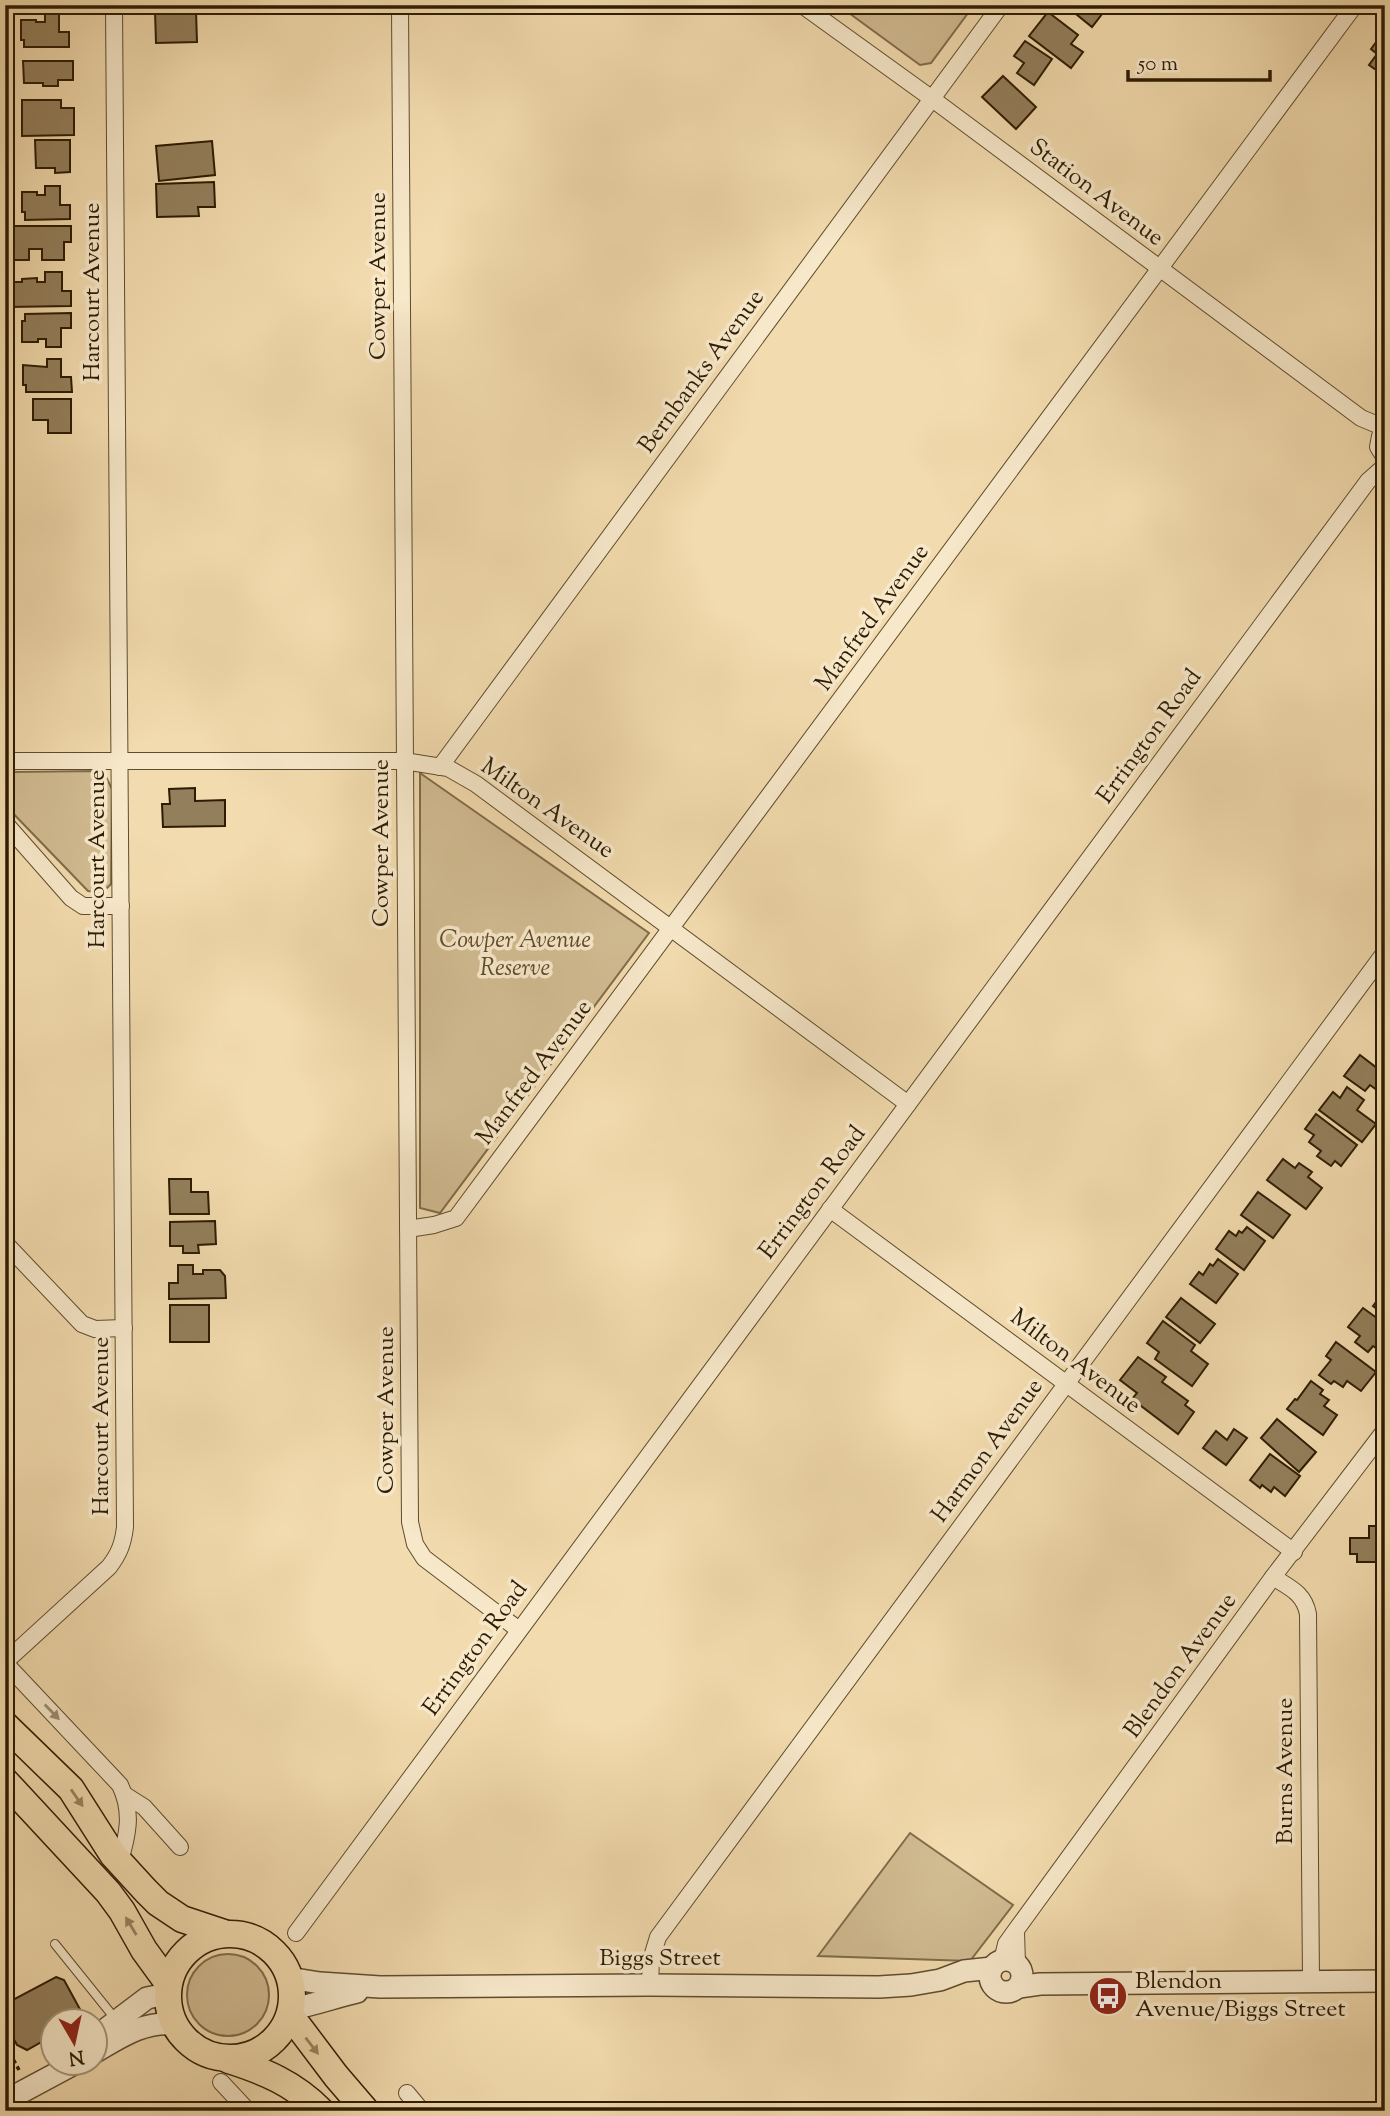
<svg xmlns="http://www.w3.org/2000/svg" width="1390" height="2116" viewBox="0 0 1390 2116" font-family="'Sorts Mill Goudy',serif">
	<rect width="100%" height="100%" fill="#f2dbae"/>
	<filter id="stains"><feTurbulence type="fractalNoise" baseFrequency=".00286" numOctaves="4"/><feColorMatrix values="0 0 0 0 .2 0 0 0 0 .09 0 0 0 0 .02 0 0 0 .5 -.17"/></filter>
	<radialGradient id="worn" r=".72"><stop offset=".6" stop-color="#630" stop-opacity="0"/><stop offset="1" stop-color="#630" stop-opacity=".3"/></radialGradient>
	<g fill="#d1bb91" stroke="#7f6c4a" stroke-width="2">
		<path d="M838,5H974L931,63L920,65Z"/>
		<path d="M97,771L106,777L112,789L111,884L102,893L88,891L5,805V775L11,772Z"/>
		<path d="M420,773L649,933L440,1213L420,1208Z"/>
		<path d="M910,1833L1013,1905L970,1961L818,1956Z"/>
		<circle cx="228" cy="1995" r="41"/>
	</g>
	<g fill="#937f5c" stroke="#2d1c03" stroke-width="2">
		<path d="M1081,5H1109L1092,27L1076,14L1082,6Z"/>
		<path d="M155,11H196L197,42L156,43Z"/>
		<path d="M1048,12L1078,35L1071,44L1083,52L1071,68L1029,36Z"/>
		<path d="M45,14H59V32H69V47H24V40H21V20H36V22H45Z"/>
		<path d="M1382,34L1385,36V76L1369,65L1377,54L1371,49Z"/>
		<path d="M1025,41L1052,59L1034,85L1017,73L1024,63L1014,56Z"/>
		<path d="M23,61H73V80H58V86H43V83H24Z"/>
		<path d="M1003,76L1036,107L1016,129L982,97Z"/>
		<path d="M22,100H61V108H74V135L22,136Z"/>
		<path d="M35,140H70V172L55,173V168H36Z"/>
		<path d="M212,141L215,175L159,181L156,146Z"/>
		<path d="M214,182L215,207H198L199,216L157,217L156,184Z"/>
		<path d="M45,186H60V205H70V219L25,220V212H22V192H37V195H45Z"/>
		<path d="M11,226H71V242H64V260H42V249H29V260H11Z"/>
		<path d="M45,272H62V291H71V306L8,307V282H22V279L37,278V282H45Z"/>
		<path d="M71,313V328H61V347H46V339H38V342H22V321H25V314Z"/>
		<path d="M47,359H61V377H71L72,392H26V385H23V365L47,367Z"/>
		<path d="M33,399H71V433H48V420H33Z"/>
		<path d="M195,788V801L225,800V826L163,827L162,804H170L169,789Z"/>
		<path d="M1360,1055L1377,1068L1383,1060L1385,1061V1096L1370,1085L1365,1091L1344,1076Z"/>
		<path d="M1347,1087L1364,1100L1357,1110L1376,1124L1362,1142L1319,1110L1333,1092L1340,1098Z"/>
		<path d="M1316,1114L1357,1145L1341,1166L1335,1161L1331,1166L1317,1156L1321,1151L1309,1142L1314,1135L1305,1129Z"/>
		<path d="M1283,1159L1295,1168L1299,1163L1312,1172L1308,1177L1322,1188L1306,1209L1267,1180Z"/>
		<path d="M169,1179H191V1192H208L209,1214H170Z"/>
		<path d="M1258,1192L1290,1215L1273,1238L1241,1215Z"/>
		<path d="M215,1221L216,1244L198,1245L199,1253H183V1246H170V1222Z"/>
		<path d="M1247,1227L1265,1241L1244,1270L1216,1249L1229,1231L1236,1236L1239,1231L1242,1233Z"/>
		<path d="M1218,1259L1238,1274L1216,1303L1190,1284L1199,1272L1203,1275L1210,1264L1213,1266Z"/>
		<path d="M178,1265H193V1274H203V1270H220L225,1276L226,1298L169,1299V1283H178Z"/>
		<path d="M1385,1290V1312L1383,1314L1373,1306Z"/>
		<path d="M1181,1298L1215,1324L1200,1343L1166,1317Z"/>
		<rect x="170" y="1305" width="39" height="37"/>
		<path d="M1363,1308L1385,1324V1354L1373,1346L1368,1352L1355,1342L1360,1336L1348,1327Z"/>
		<path d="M1163,1321L1195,1345L1191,1351L1208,1364L1192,1386L1155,1359L1159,1352L1147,1343Z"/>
		<path d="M1336,1342L1376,1372L1361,1391L1347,1381L1343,1387L1334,1381L1331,1384L1319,1375L1331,1360L1326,1356Z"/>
		<path d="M1138,1357L1166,1377L1162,1382L1188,1401L1185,1405L1194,1412L1178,1434L1132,1399L1137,1393L1120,1380Z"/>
		<path d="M1311,1381L1323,1390L1320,1394L1329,1400L1324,1406L1337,1415L1323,1435L1287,1409L1295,1399L1297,1400Z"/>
		<path d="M1277,1419L1316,1452L1299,1472L1261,1438Z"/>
		<path d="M1234,1429L1247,1438L1226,1465L1203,1448L1216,1431L1227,1440Z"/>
		<path d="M1270,1454L1300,1476L1285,1496L1274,1487L1271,1492L1262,1485L1260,1488L1250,1480Z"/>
		<path d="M1369,1526H1383L1385,1562H1357V1554H1350V1538H1369Z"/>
		<path d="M56,1977L64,1980L82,2013L81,2021L52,2022V2036L27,2050L17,2045L11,2034L5,2036V2004Z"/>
	</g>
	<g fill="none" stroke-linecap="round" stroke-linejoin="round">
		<g stroke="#5e4c2e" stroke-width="10">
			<path id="service" d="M55,1944L117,2021"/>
		</g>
		<g stroke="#5e4c2e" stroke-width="18">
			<g id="minor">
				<path d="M400,5L410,1522L415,1544L424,1558L519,1630"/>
				<path d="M802,5L931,98L1361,418L1385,428"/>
				<path d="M1385,431L1380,436L1378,447L1385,458"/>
				<path d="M5,764L14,761H404L448,768L476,784L908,1104"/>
				<path d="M440,767L1001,5"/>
				<path d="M5,823L71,898L83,906H121"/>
				<path d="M830,1209L1294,1552"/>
				<path d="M408,1229L434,1225L456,1218L1355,5"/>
				<path d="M5,1243L82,1324L95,1329L124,1328"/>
				<path d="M1273,1577C1290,1588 1304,1593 1308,1614L1311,1981"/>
				<path d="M5,1662L109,1567C119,1554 123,1544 125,1527L114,5"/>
				<path d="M5,1663L120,1785C133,1812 128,1835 119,1864"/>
				<path d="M125,1795L144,1807L180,1847"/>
				<path d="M1016,1932L1017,1964"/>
				<path d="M296,1933L1368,481L1385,466"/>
				<path d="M1002,1961L1006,1944L1016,1930L1273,1577L1385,1430"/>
				<path d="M650,1985L651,1960L658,1937L1385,952"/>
				<path d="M221,2082L248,2111"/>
				<path d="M407,2093L422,2111"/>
			</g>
		</g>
		<g stroke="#5e4c2e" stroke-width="24">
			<g id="tertiary">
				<circle cx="1006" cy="1976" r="16"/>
				<path d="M289,1974L295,1979L320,1983L380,1987L650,1985L879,1987L911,1985L940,1980L964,1971L992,1968"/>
				<path d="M1019,1987L1040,1984L1385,1981"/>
				<path d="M291,2009C314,2005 335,1997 357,1992"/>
				<path d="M94,2038L147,1998L167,1994"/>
				<path d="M95,2052C121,2037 144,2021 174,2024"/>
				<path d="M5,2101L74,2064"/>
			</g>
		</g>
		<g stroke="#2d1c03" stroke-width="29">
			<g id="primary">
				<path d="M5,1725L71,1789L113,1855L146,1891L158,1903L182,1919L224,1933"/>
				<path d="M5,1781L108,1892L122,1911L144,1950L168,1983"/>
				<circle cx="230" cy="1996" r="62"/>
				<path d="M290,2015L336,2076L366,2111"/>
				<path d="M229,2060C264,2071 295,2084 321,2111"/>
			</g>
		</g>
		<path stroke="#2d1c03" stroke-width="3.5" stroke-dasharray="5 3.5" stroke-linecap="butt" d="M5,2044L19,2070"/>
		<use href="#service" stroke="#f7e8ca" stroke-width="8"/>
		<use href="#minor" stroke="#f7e8ca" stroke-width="16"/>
		<use href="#tertiary" stroke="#f7e8ca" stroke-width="21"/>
		<use href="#primary" stroke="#f2dbae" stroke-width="26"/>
	</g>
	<defs><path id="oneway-solid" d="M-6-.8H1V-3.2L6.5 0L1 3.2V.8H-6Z" transform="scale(1.75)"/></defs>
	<use fill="#9c8c70" href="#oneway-solid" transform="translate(52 1712) rotate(46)"/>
	<g fill="#998561">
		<use href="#oneway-solid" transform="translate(77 1798) rotate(55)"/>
		<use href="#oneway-solid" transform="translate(131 1926) rotate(-121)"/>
		<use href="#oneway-solid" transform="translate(312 2046) rotate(52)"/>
	</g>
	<defs>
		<g id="bus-disc" transform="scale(2.0125)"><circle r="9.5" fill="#8f2418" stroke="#f7e8ca"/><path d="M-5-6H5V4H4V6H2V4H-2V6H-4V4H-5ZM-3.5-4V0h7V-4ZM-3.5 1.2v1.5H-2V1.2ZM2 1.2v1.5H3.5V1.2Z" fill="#fff"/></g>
	</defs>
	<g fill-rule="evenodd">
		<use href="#bus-disc" x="1108" y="1996"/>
	</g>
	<g text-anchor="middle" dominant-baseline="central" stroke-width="7" stroke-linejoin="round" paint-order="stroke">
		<g font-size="24" fill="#2d1c03" stroke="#f7e8ca">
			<text transform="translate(1096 193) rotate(37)">Station Avenue</text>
			<text transform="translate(379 276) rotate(-90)">Cowper Avenue</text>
			<text transform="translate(93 292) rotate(-90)">Harcourt Avenue</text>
			<text transform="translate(702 372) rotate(-54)">Bernbanks Avenue</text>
			<text transform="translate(873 618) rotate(-54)">Manfred Avenue</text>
			<text transform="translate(1150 737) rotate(-54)">Errington Road</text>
			<text transform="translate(547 809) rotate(35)">Milton Avenue</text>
			<text transform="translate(382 843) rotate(-90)">Cowper Avenue</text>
			<text transform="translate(98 859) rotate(-90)">Harcourt Avenue</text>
			<text transform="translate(535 1073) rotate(-53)">Manfred Avenue</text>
			<text transform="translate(813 1193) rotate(-53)">Errington Road</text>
			<text transform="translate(1075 1362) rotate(37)">Milton Avenue</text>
			<text transform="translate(387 1410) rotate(-90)">Cowper Avenue</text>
			<text transform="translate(102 1426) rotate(-90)">Harcourt Avenue</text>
			<text transform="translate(988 1451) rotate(-54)">Harmon Avenue</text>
			<text transform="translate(476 1649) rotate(-54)">Errington Road</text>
			<text transform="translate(1181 1666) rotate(-54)">Blendon Avenue</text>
			<text transform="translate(1286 1771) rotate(-90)">Burns Avenue</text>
			<text x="660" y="1959">Biggs Street</text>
		</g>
		<g font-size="24" font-style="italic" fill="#5e4c2e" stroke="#f7e8ca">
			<text x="515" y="941">Cowper Avenue<tspan x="515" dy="28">Reserve</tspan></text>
		</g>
		<g font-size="24" fill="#2d1c03" stroke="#f7e8ca" text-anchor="start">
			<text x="1135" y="1982">Blendon<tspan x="1135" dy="28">Avenue/Biggs Street</tspan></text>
		</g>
	</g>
	<rect width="1390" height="2116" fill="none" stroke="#f2dbae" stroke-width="28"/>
	<rect x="7" y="7" width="1376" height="2102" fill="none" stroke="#2d1c03" stroke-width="3.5"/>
	<rect x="14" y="14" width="1362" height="2088" fill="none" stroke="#2d1c03" stroke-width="2"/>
	<g transform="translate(74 2042) rotate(171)"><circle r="33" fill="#f7e8ca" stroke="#a6967a" stroke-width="2"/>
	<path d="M0-5L12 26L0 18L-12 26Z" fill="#8f2418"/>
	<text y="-10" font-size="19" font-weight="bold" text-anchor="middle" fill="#2d1c03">N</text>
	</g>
	<path d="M1128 70v10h142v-10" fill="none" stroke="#2d1c03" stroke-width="3.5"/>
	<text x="1138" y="70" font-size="21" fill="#2d1c03" stroke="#f7e8ca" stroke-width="5" paint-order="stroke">50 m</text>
	<rect width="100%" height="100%" filter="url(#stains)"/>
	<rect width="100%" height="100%" fill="url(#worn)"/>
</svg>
